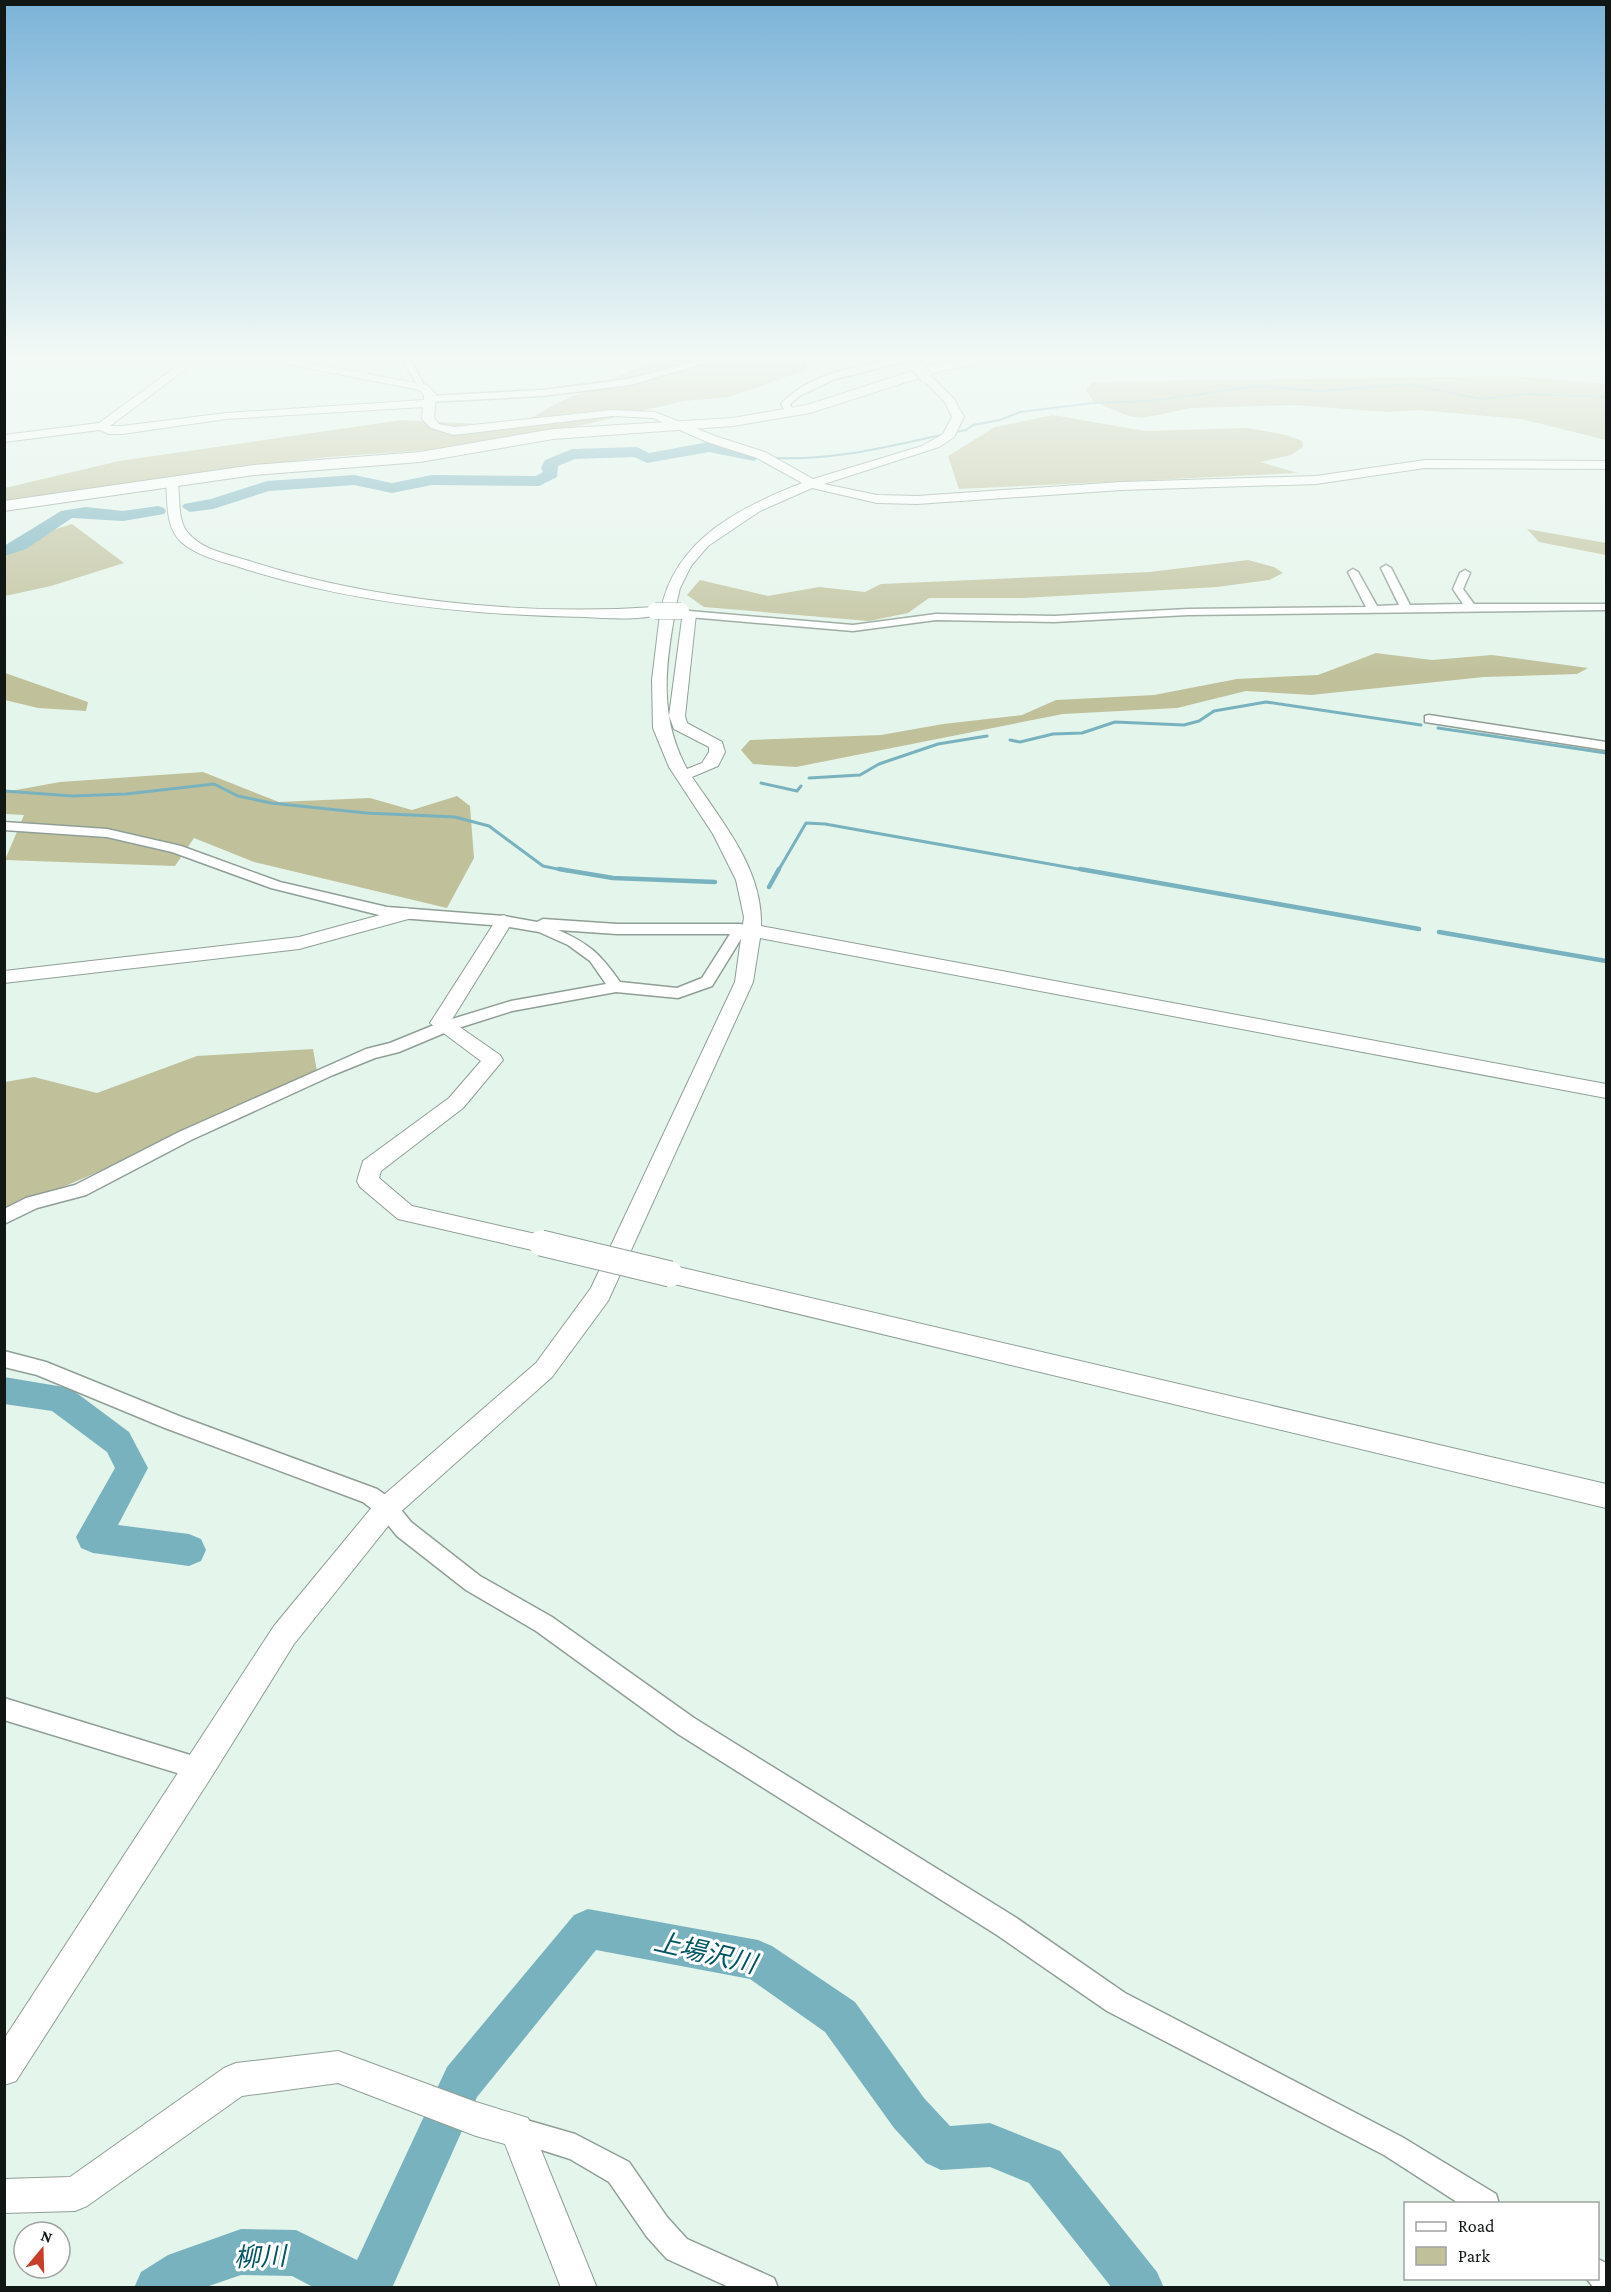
<svg xmlns="http://www.w3.org/2000/svg" width="1611" height="2292" viewBox="0 0 1611 2292" font-family="'Crimson Pro','Noto Sans JP',serif">
	<rect width="100%" height="100%" fill="#e4f5eb"/>
	<g fill="#c0c19b">
		<path d="M680,355H807L806,370L729,397L683,401L570,428L430,450L328,457L188,474L5,502V488L119,461L402,420L516,426L560,402L630,371Z"/>
		<path d="M1512,376L1606,384V440L1521,419L1418,410L1385,412L1295,405L1192,408L1142,418L1128,416L1093,401L1086,390L1092,382Z"/>
		<path d="M1053,415L1145,431L1248,428L1286,435L1302,441L1303,447L1291,455L1260,462L1298,473L959,489L948,456L995,427Z"/>
		<path d="M72,524L124,563L51,586L5,596V545Z"/>
		<path d="M1527,529L1606,543V555L1539,542Z"/>
		<path d="M1248,560L1274,567L1283,573L1269,580L1217,587L1023,598H929L908,613L869,621L704,607L687,595L700,580L768,596L819,587L865,592L881,584L1150,572Z"/>
		<path d="M1376,653L1432,660L1492,655L1588,668L1577,674L1484,677L1311,695L1246,691L1177,708L1063,714L796,767L753,764L741,750L750,740L881,735L943,724L1022,715L1056,700L1154,695L1237,679L1318,675Z"/>
		<path d="M5,673L88,702L86,711L38,708L5,700Z"/>
		<path d="M203,772L279,802L370,798L412,810L457,796L470,806L474,858L447,908L254,862L194,838L175,866L5,860L24,815L5,814V792L60,782Z"/>
		<path d="M313,1049L318,1077L5,1212V1082L34,1077L97,1093L197,1056Z"/>
	</g>
	<g fill="none" stroke-linecap="round" stroke-linejoin="round">
		<path stroke="#79b2bf" stroke-width="2" d="M777,458C842,461 903,442 966,430L973,425L1000,420L1020,412L1093,403L1151,401L1258,386L1320,391L1410,384L1481,399L1527,394L1606,397"/>
		<g stroke="#79b2bf" stroke-width="3">
			<path d="M1438,728L1606,753"/>
			<path d="M1010,740L1020,742L1053,734L1082,733L1115,722L1184,725L1199,721L1214,711L1266,702L1421,725"/>
			<path d="M809,778L860,775L879,764L938,744L987,736"/>
			<path d="M761,783L797,791L801,786"/>
			<path d="M4,791L73,796L126,794L214,784L238,796L271,803L366,813L455,817L489,826L543,866L567,871"/>
			<path d="M778,871L806,823L825,824L1089,871"/>
		</g>
		<g stroke="#79b2bf" stroke-width="4.5">
			<path d="M559,869L613,878L715,882"/>
			<path d="M1080,869L1419,929"/>
			<path d="M769,887L779,869"/>
			<path d="M1439,932L1606,961"/>
		</g>
		<g fill="#79b2bf" fill-rule="evenodd">
			<path d="M709,442L759,453L762,456L754,461L709,452L647,463L634,457L575,459L558,466L557,477L539,486L432,485L392,493L354,485L269,491L213,509L190,512L182,507L184,504L211,499L267,481L354,475L392,483L432,475L536,476L543,472L541,468L545,460L572,449L637,447L649,453Z"/>
			<path d="M158,506L164,508L166,511L164,514L123,521L72,518L26,549L4,556V546L61,511L86,507L123,511Z"/>
			<path d="M4,1377L70,1388L129,1432L148,1468L118,1525L189,1534L201,1539L206,1550L201,1561L189,1566L93,1553L81,1548L76,1537L115,1468L107,1452L52,1411L4,1404Z"/>
			<path d="M588,1909L758,1940L772,1946L855,2002L924,2098L950,2126L990,2123L1060,2151L1157,2272L1164,2288H1112L1029,2183L990,2167L941,2170L926,2163L894,2128L825,2032L750,1979L596,1950L477,2097L392,2288H315L292,2276L241,2275L203,2288H134L141,2272L168,2255L241,2229L296,2230L357,2260L447,2067L574,1915Z"/>
		</g>
		<g stroke="#909f96" stroke-width="3">
			<g id="minor">
				<path d="M400,355H408L426,389H420Z"/>
				<path d="M718,355H732L630,385L542,396L428,402L424,399L428,396L542,390L629,379Z"/>
				<path d="M915,355H931L835,379L801,395L790,404L794,414H788L781,404C813,369 871,365 915,355Z"/>
				<path d="M1386,565L1391,568L1410,605L1463,604L1453,589L1460,573L1465,570L1470,573L1463,589L1474,604H1606V610L1188,615L1054,622L936,620L853,631L689,617L683,614L689,611L853,625L936,614L1054,616L1188,609L1366,607L1348,572L1353,569L1358,572L1377,606L1399,605L1381,568Z"/>
				<path d="M1429,715L1606,742V750L1425,722V716Z"/>
				<path d="M4,822L107,829L181,846L280,882L387,907L504,916L537,922L543,919L617,924H740L757,927L759,930L752,935L744,934L712,986L678,998L616,992L512,1011L449,1031L399,1052L375,1058L333,1075L191,1140L86,1195L37,1208L4,1224V1209L26,1198L75,1185L179,1132L366,1049L390,1043L439,1023L511,1001L606,984L590,961L568,945L539,932L504,926L387,917L271,888L172,852L107,837L4,830ZM558,930L617,934H730L702,978L677,988L620,982C600,954 590,944 558,930Z"/>
				<path d="M4,1351L46,1362L179,1416L377,1489L394,1501L411,1522L480,1576L552,1617L694,1718L1015,1917L1125,1993L1402,2137L1496,2194L1499,2204H1460L1384,2155L1107,2011L997,1935L678,1734L536,1631L466,1590L397,1536L380,1515L363,1502L165,1428L37,1375L4,1367Z"/>
				<path d="M4,1698L200,1758L208,1761L211,1769L208,1777L200,1780L4,1720Z"/>
				<path d="M516,2117L575,2134L629,2162L667,2217L687,2239L774,2278L778,2288H731L667,2259L647,2237L609,2182L570,2159L507,2139L503,2130L507,2121Z"/>
				<path d="M1598,2259L1606,2263V2288H1594L1586,2278H1598Z"/>
			</g>
		</g>
		<g stroke="#909f96" stroke-width="2">
			<g id="tertiary">
				<path d="M192,355H204L110,426H122L226,413L424,400V395L419,390L241,355H265L427,385L436,394L434,418L439,424L454,427L612,410L655,412L715,436L765,452L813,479L922,446L943,434L952,417L945,402L920,377L930,375L954,399L964,417L954,437L939,447L824,484L877,495L917,496L1121,482L1316,476L1425,460L1606,461V469L1425,468L1316,484L1121,490L917,504L877,503L812,488L760,511L708,546L691,566L680,588L675,609L681,607L696,614L685,716L687,723L722,742L725,752L718,766L692,777C722,822 763,869 761,926L1606,1084V1098L760,938L753,982L608,1301L552,1377L396,1516L294,1644L210,1779L16,2081L4,2085V2039L274,1626L378,1500L536,1363L591,1288L735,982L744,917L736,880L713,834L669,767L653,728L652,680L660,614C638,621 607,618 584,617C468,615 350,603 239,567C220,561 197,556 181,542C165,526 168,503 166,482L172,478L178,482C180,498 177,522 189,534C203,550 227,554 246,560C371,601 524,616 655,607L661,610C675,539 741,507 802,483L757,458L707,442L653,418L612,416L454,435L431,428L422,419L423,407L226,419L122,434H109L100,430L4,442V435L99,423ZM675,612L682,619L669,716L674,729L709,747V752L702,763L687,769C659,717 665,668 675,612Z"/>
				<path d="M901,355H912L921,365L912,367Z"/>
				<path d="M406,908L412,910L415,914L412,918L299,949L4,983V971L299,937Z"/>
				<path d="M504,915L513,921L451,1021L500,1055L503,1060L463,1108L381,1171L379,1178L412,1206L549,1237L552,1243L549,1249L541,1252L398,1219L360,1187L357,1181L363,1161L449,1098L481,1061L430,1023L498,917Z"/>
				<path d="M670,1265L1606,1484V1508L670,1283L662,1281L659,1274L662,1267Z"/>
				<path d="M338,2051L476,2102L528,2118L597,2288H561L505,2144L476,2136L338,2083L242,2096L87,2206L75,2211L4,2213V2179L70,2177L224,2068L236,2063Z"/>
			</g>
		</g>
		<g stroke="#909f96" stroke-width="2">
			<g id="trunk">
				<path d="M984,355H1018L1011,359L941,371L810,413L733,426L553,439L420,462L254,475L4,511V501L254,465L420,452L553,429L733,418L807,405L934,364Z"/>
				<path d="M1384,355H1606V363L1391,359Z"/>
			</g>
		</g>
		<use href="#minor" fill="#fff" fill-rule="evenodd"/>
		<use href="#tertiary" fill="#fff" fill-rule="evenodd"/>
		<use href="#trunk" fill="#fff" fill-rule="evenodd"/>
		<g stroke="#909f96" stroke-width="14" stroke-linecap="butt">
			<path id="tertiary-bridge-far2" d="M916,365L926,377"/>
		</g>
		<g stroke="#909f96" stroke-width="17" stroke-linecap="butt">
			<path id="tertiary-bridge-far1" d="M655,611H681"/>
		</g>
		<g stroke="#909f96" stroke-width="27" stroke-linecap="butt">
			<path id="tertiary-bridge" d="M541,1243L670,1274"/>
		</g>
		<use href="#tertiary-bridge-far2" stroke="#fff" stroke-width="12"/>
		<use href="#tertiary-bridge-far1" stroke="#fff" stroke-width="16"/>
		<use href="#tertiary-bridge" stroke="#fff" stroke-width="25"/>
	</g>
	<linearGradient id="sky" x2="0" y2="1"><stop stop-color="#7bb3d8"/><stop offset="0.53" stop-color="#f3faf6"/><stop offset="1" stop-color="#f3faf6" stop-opacity="0"/></linearGradient>
	<rect width="1611" height="676" fill="url(#sky)"/>
	<g text-anchor="middle" dominant-baseline="central" stroke-width="6" stroke-linejoin="round" paint-order="stroke">
		<g font-size="26" font-style="italic" fill="#005664" stroke="#fff">
			<text transform="translate(705 1953) rotate(13)">上場沢川</text>
			<text transform="translate(260 2257) rotate(-2)">柳川</text>
		</g>
	</g>
	<rect width="1611" height="2292" fill="none" stroke="#111714" stroke-width="12"/>
	<rect x="1404" y="2202" width="195" height="78" fill="#ffffff" stroke="#a0a2a1" stroke-width="1.5"/>
	<rect x="1416" y="2222" width="30" height="9" fill="#ffffff" stroke="#a0a2a1" stroke-width="1.5"/>
	<text x="1458" y="2232" font-size="18" fill="#111714">Road</text>
	<rect x="1416" y="2247" width="30" height="18" fill="#c0c19b" stroke="#a0a2a1" stroke-width="1.5"/>
	<text x="1458" y="2262" font-size="18" fill="#111714">Park</text>
	<g transform="translate(42 2250) rotate(19)"><circle r="28" fill="#ffffff" stroke="#a0a2a1" stroke-width="1.5"/>
	<path d="M0-4.5L10 22L0 15L-10 22Z" fill="#c93d2b"/>
	<text y="-9" font-size="16" font-weight="bold" text-anchor="middle" fill="#111714">N</text>
	</g>
</svg>
